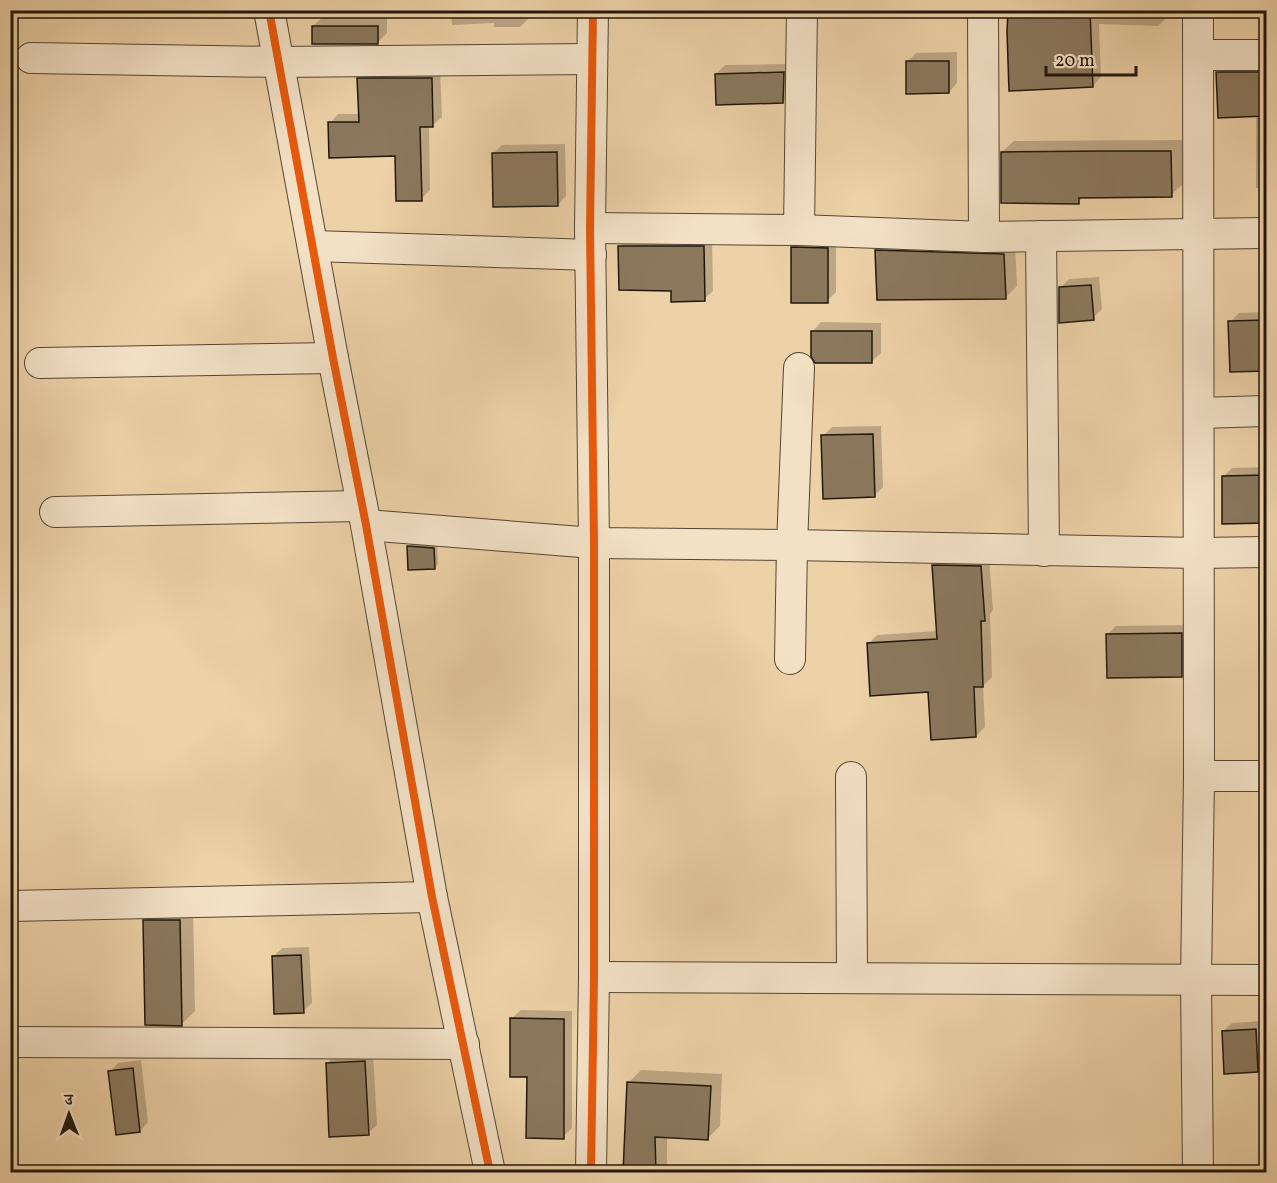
<svg xmlns="http://www.w3.org/2000/svg" width="1277" height="1183" viewBox="0 0 1277 1183" font-family="Vollkorn,'Noto Serif Devanagari',serif">
	<rect width="100%" height="100%" fill="#edd1a7"/>
	<filter id="stains"><feTurbulence type="fractalNoise" baseFrequency=".00333" numOctaves="4"/><feColorMatrix values="0 0 0 0 .2 0 0 0 0 .09 0 0 0 0 .02 0 0 0 .5 -.17"/></filter>
	<radialGradient id="worn" r=".72"><stop offset=".6" stop-color="#630" stop-opacity="0"/><stop offset="1" stop-color="#630" stop-opacity=".3"/></radialGradient>
	<g fill="#0003">
		<path d="M451,10H529V18L520,27H494V23L452,25Z"/>
		<path d="M1009,10H1167V17L1158,26L1099,24L1101,77L1093,86Z"/>
		<path d="M322,18H387V33L378,42L313,26Z"/>
		<path d="M957,52V83L949,92L907,62L916,53Z"/>
		<path d="M792,64V93L783,102L716,74L725,65Z"/>
		<path d="M1227,64H1266V188H1256V115L1218,73Z"/>
		<path d="M368,70H440L442,117L433,125L429,126L430,190L421,199L397,154L330,123L338,114H360L359,79Z"/>
		<path d="M1182,140L1183,184L1171,195L1084,196L1078,203L1002,152L1014,141Z"/>
		<path d="M565,144L566,196L558,205L493,154L502,145Z"/>
		<path d="M629,237L712,238L713,291L704,299L672,289L620,246Z"/>
		<path d="M801,239L836,240V292L827,301L793,248Z"/>
		<path d="M889,239L1015,242L1017,286L1005,298L877,251Z"/>
		<path d="M1099,277L1102,309L1093,318L1060,288L1069,279Z"/>
		<path d="M1266,312V370L1231,371L1230,322L1239,313Z"/>
		<path d="M821,322L881,323V353L872,361L813,331Z"/>
		<path d="M881,426L883,487L874,496L823,436L832,427Z"/>
		<path d="M1266,467V522H1224L1223,477L1232,468Z"/>
		<path d="M413,542L437,544L438,564L434,568L409,546Z"/>
		<path d="M942,557L989,558L993,610L990,614L992,677L983,686L985,727L976,736L930,690L868,644L877,635L938,631L933,566Z"/>
		<path d="M1190,625V667L1181,676L1107,635L1116,626Z"/>
		<path d="M193,907L195,1011L182,1024L144,921L158,908Z"/>
		<path d="M309,947L312,1003L303,1011L273,957L282,948Z"/>
		<path d="M521,1010L572,1011V1128L563,1137L512,1018Z"/>
		<path d="M1265,1021L1266,1062L1258,1071L1223,1031L1232,1023Z"/>
		<path d="M373,1053L377,1125L368,1133L327,1063L336,1055Z"/>
		<path d="M141,1060L148,1122L140,1131L110,1072L118,1063Z"/>
		<path d="M641,1070L722,1074L720,1126L708,1138L667,1136V1166L660,1172H624L629,1082Z"/>
		<rect x="10" y="1111" width="3" height="61"/>
	</g>
	<g fill="#8b785d" stroke="#20170c" stroke-width="1.5">
		<path d="M1008,10H1090L1093,87L1009,91L1007,32Z"/>
		<rect x="312" y="26" width="66" height="18"/>
		<path d="M906,61H949V93L906,94Z"/>
		<path d="M784,72L783,103L716,105L715,74Z"/>
		<path d="M1216,72H1266V116L1218,118Z"/>
		<path d="M357,78H432L433,127H420L422,201H396L395,156L329,158L328,122H359Z"/>
		<path d="M1106,151H1171L1172,197L1079,198V204L1001,203V152Z"/>
		<path d="M557,152L558,206L493,207L492,153Z"/>
		<path d="M618,246H704L705,301L671,302V291L619,290Z"/>
		<path d="M791,247L828,248V303H791Z"/>
		<path d="M875,250L1004,254L1006,299L877,300Z"/>
		<path d="M1091,285L1094,320L1059,323V287Z"/>
		<path d="M1266,320V371L1230,372L1228,321Z"/>
		<path d="M811,331H872V363H815L811,357Z"/>
		<path d="M873,434L875,497L823,499L821,435Z"/>
		<path d="M1266,475V523L1222,524V476Z"/>
		<path d="M407,546L434,548L435,569L408,570Z"/>
		<path d="M932,565L981,566L985,621H981L983,687H974L976,737L931,740L928,692L870,696L867,643L937,639Z"/>
		<path d="M1182,633V677L1107,678L1106,634Z"/>
		<path d="M143,920H180L182,1026L145,1025Z"/>
		<path d="M301,955L304,1013L274,1014L272,956Z"/>
		<path d="M510,1018L564,1019V1139L526,1138L527,1077H510Z"/>
		<path d="M1256,1029L1258,1072L1224,1074L1222,1031Z"/>
		<path d="M365,1061L369,1135L329,1137L326,1063Z"/>
		<path d="M133,1068L140,1132L116,1135L108,1071Z"/>
		<path d="M627,1082L711,1086L708,1140L655,1137L656,1173H623Z"/>
	</g>
	<g fill="none" stroke-linecap="round" stroke-linejoin="round">
		<g stroke="#534633" stroke-width="32">
			<g id="minor">
				<path d="M269,10L333,358L366,525L432,897L490,1172"/>
				<path d="M983,10L984,237"/>
				<path d="M1198,10L1199,776L1196,980L1198,1172"/>
				<path d="M1199,55H1266"/>
				<path d="M31,58L279,62L592,59"/>
				<path d="M590,228L799,230L984,237L1266,233"/>
				<path d="M799,230L802,10"/>
				<path d="M1041,236L1044,551"/>
				<path d="M313,246L591,255"/>
				<path d="M40,363L333,358"/>
				<path d="M1199,413L1266,411"/>
				<path d="M55,512L362,506"/>
				<path d="M366,525L594,543L792,545L1198,553L1266,552"/>
				<path d="M790,659L792,545L799,368"/>
				<path d="M1199,776H1266"/>
				<path d="M851,777L852,978"/>
				<path d="M10,906L432,897"/>
				<path d="M594,977L1266,980"/>
				<path d="M10,1042L464,1044"/>
				<path d="M591,1172L594,977V543L590,228L593,10"/>
			</g>
		</g>
		<use href="#minor" stroke="#f3e1c6" stroke-width="30"/>
		<g stroke="#f3e1c6" stroke-width="11">
			<g id="cycleway">
				<path d="M269,10L333,358L366,525L432,897L490,1172"/>
				<path d="M591,1172L594,977V543L590,228L593,10"/>
			</g>
		</g>
		<use href="#cycleway" stroke="#e8590c" stroke-width="8"/>
	</g>
	<rect width="1277" height="1183" fill="none" stroke="#edd1a7" stroke-width="36"/>
	<rect x="12" y="12" width="1253" height="1159" fill="none" stroke="#20170c" stroke-width="3"/>
	<rect x="18" y="18" width="1241" height="1147" fill="none" stroke="#20170c" stroke-width="1.5"/>
	<g transform="translate(69 1114) rotate(359)" stroke="#f3e1c6" stroke-width="4.5" paint-order="stroke">
	<path d="M0-4.5L10 22L0 15L-10 22Z" fill="#20170c"/>
	<text y="-9" font-size="16" font-weight="bold" text-anchor="middle" fill="#20170c">उ</text>
	</g>
	<path d="M1046 66v9h90v-9" fill="none" stroke="#20170c" stroke-width="3"/>
	<text x="1055" y="66" font-size="18" fill="#20170c" stroke="#f3e1c6" stroke-width="4.5" paint-order="stroke">20 m</text>
	<rect width="100%" height="100%" filter="url(#stains)"/>
	<rect width="100%" height="100%" fill="url(#worn)"/>
</svg>
